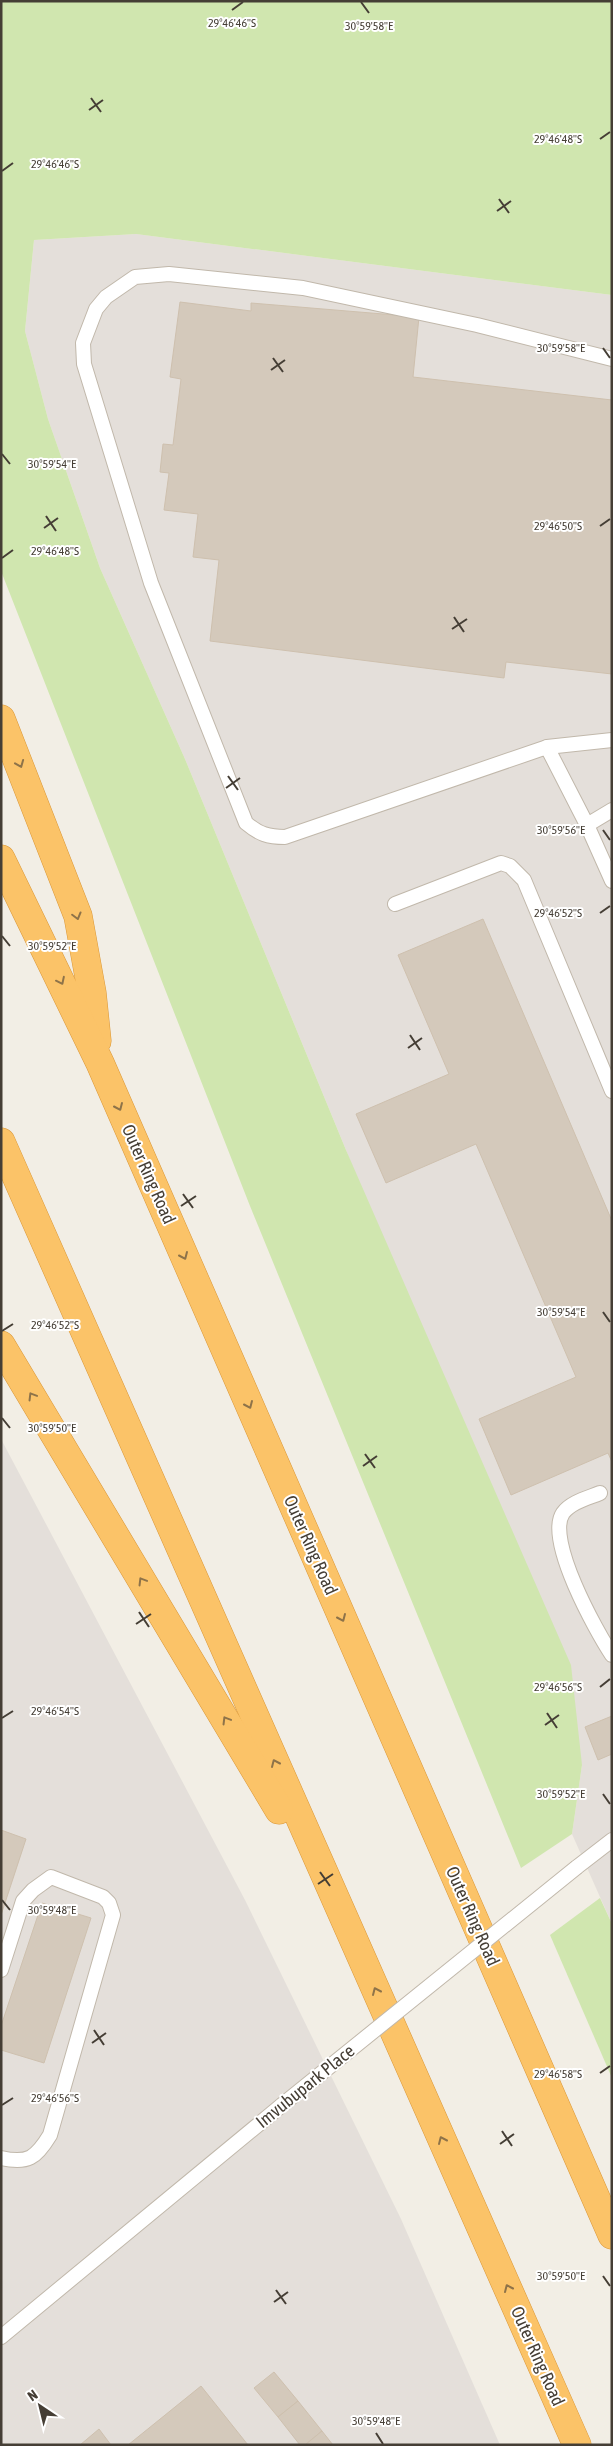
<svg xmlns="http://www.w3.org/2000/svg" width="613" height="2446" viewBox="0 0 613 2446" font-family="'Asap Condensed',sans-serif">
	<rect width="100%" height="100%" fill="#f2eee5"/>
	<g fill="#e4dfda">
		<path d="M136,234L612,295V1924L572,1834L582,1765L346,1150L185,759L100,568L48,419L25,331L34,240Z"/>
		<path d="M1,1439L245,1900L401,2219L500,2445H1Z"/>
	</g>
	<g fill="#d0e6af">
		<path d="M1,1H612V295L136,234L34,240L25,331L48,419L100,568L185,759L346,1150L571,1665L582,1765L572,1834L521,1868L250,1206L1,571Z"/>
		<path d="M600,1898L612,1924V2078L550,1935Z"/>
	</g>
	<g fill="#d4c9bb" stroke="#cec0ae">
		<path d="M180,302L251,311V303L419,317L413,377L612,400V674L506,662L504,678L210,641L219,560L193,557L198,514L164,510L169,473L160,472L163,444L173,445L181,379L170,377Z"/>
		<path d="M483,919L612,1221V1462L608,1453L511,1495L479,1419L576,1377L476,1144L386,1183L356,1114L449,1074L398,955Z"/>
		<path d="M612,1716V1754L598,1760L585,1727Z"/>
		<path d="M1,1830L26,1839L1,1915Z"/>
		<path d="M42,1903L91,1918L44,2063L1,2050V2026Z"/>
		<path d="M274,2372L298,2401L278,2417L254,2388Z"/>
		<path d="M201,2386L248,2445H128Z"/>
		<path d="M298,2401L322,2431L305,2445H300L278,2417Z"/>
		<path d="M99,2429L111,2445H80Z"/>
		<path d="M322,2431L333,2445H305Z"/>
	</g>
	<g fill="none" stroke-linecap="round" stroke-linejoin="round">
		<g stroke="#c1b8ab" stroke-width="16">
			<g id="service">
				<path d="M612,359L477,325L303,288L169,274L135,277L106,297L96,309L83,343L84,364L151,583L246,823C259,834 268,837 285,837L547,747L587,825L612,881"/>
				<path d="M547,747L612,740"/>
				<path d="M587,825L612,810"/>
				<path d="M395,904L501,863L510,866L524,880L612,1091"/>
				<path d="M600,1493C588,1498 571,1502 563,1513C545,1539 596,1631 612,1655"/>
				<path d="M577,1867L612,1840"/>
				<path d="M1,1970L23,1901L33,1890L51,1877L103,1897L109,1903L113,1915L50,2135C36,2158 28,2164 1,2158"/>
				<path d="M1,2337L282,2105"/>
			</g>
		</g>
		<g stroke="#da9738" stroke-width="29">
			<g id="motorway">
				<path d="M1,719L78,916L92,993L97,1041"/>
				<path d="M1,859L100,1063L612,2235"/>
				<path d="M1,1142L577,2445"/>
				<path d="M1,1345L279,1810"/>
			</g>
		</g>
		<use href="#service" stroke="#fff" stroke-width="14"/>
		<use href="#motorway" stroke="#fbc368" stroke-width="28"/>
		<g stroke="#c1b8ab" stroke-width="16" stroke-linecap="butt">
			<path id="service-bridge" d="M282,2105L577,1867"/>
		</g>
		<use href="#service-bridge" stroke="#fff" stroke-width="14"/>
	</g>
	<defs><path id="oneway-chevron" d="M-2-3.5L2.5 0L-2 3.5" fill="none" stroke-width="1.6" stroke-linecap="round" stroke-linejoin="round" transform="scale(1.25)"/></defs>
	<g stroke="#8e7349">
		<use href="#oneway-chevron" transform="translate(20 764) rotate(68)"/>
		<use href="#oneway-chevron" transform="translate(77 916) rotate(75)"/>
		<use href="#oneway-chevron" transform="translate(61 981) rotate(64)"/>
		<use href="#oneway-chevron" transform="translate(119 1107) rotate(66)"/>
		<use href="#oneway-chevron" transform="translate(184 1256) rotate(66)"/>
		<use href="#oneway-chevron" transform="translate(32 1396) rotate(-121)"/>
		<use href="#oneway-chevron" transform="translate(249 1405) rotate(66)"/>
		<use href="#oneway-chevron" transform="translate(142 1581) rotate(-121)"/>
		<use href="#oneway-chevron" transform="translate(342 1618) rotate(66)"/>
		<use href="#oneway-chevron" transform="translate(226 1720) rotate(-121)"/>
		<use href="#oneway-chevron" transform="translate(275 1763) rotate(-114)"/>
		<use href="#oneway-chevron" transform="translate(376 1991) rotate(-114)"/>
		<use href="#oneway-chevron" transform="translate(442 2140) rotate(-114)"/>
		<use href="#oneway-chevron" transform="translate(508 2288) rotate(-114)"/>
	</g>
	<path fill="none" stroke="#453e35" stroke-width="2" d="M361,2L369,13M232,10L243,2M91,98L101,112M89,110L103,100M600,139L610,132M2,171L13,163M499,199L509,213M497,211L511,201M603,348L610,358M273,358L283,372M271,370L285,360M2,454L10,464M46,516L56,531M600,526L610,519M44,528L58,518M2,558L13,550M454,617L464,632M452,629L467,619M228,776L238,790M226,788L240,778M603,830L610,840M600,913L610,906M2,936L10,946M410,1035L420,1050M408,1048L422,1038M183,1194L193,1208M181,1206L196,1196M603,1312L610,1322M2,1331L13,1324M2,1418L10,1428M365,1454L375,1468M363,1466L377,1456M139,1612L149,1627M136,1624L151,1614M600,1687L610,1679M547,1713L557,1728M2,1718L13,1711M545,1725L559,1715M603,1794L610,1804M320,1872L330,1886M318,1884L333,1874M2,1900L10,1910M94,2030L104,2045M92,2043L106,2033M600,2073L610,2066M2,2105L13,2098M502,2131L512,2146M500,2144L514,2134M603,2276L610,2286M276,2290L286,2304M274,2302L288,2292M376,2433L383,2444"/>
	<g text-anchor="middle" dominant-baseline="central" stroke-width="4" stroke-linejoin="round" paint-order="stroke">
		<g font-size="18" fill="#453e35" stroke="#fff">
			<text transform="translate(149 1174) rotate(66)">Outer Ring Road</text>
			<text transform="translate(311 1545) rotate(66)">Outer Ring Road</text>
			<text transform="translate(473 1916) rotate(66)">Outer Ring Road</text>
			<text transform="translate(305 2086) rotate(-39)">Imvubupark Place</text>
			<text transform="translate(538 2356) rotate(66)">Outer Ring Road</text>
		</g>
	</g>
	<g font-size="12" text-anchor="middle" fill="#453e35" stroke="#fff" stroke-width="4" stroke-linejoin="round" paint-order="stroke">
		<text x="232" y="27">29°46'46"S</text>
		<text x="369" y="30">30°59'58"E</text>
		<text x="558" y="143">29°46'48"S</text>
		<text x="55" y="168">29°46'46"S</text>
		<text x="561" y="352">30°59'58"E</text>
		<text x="52" y="468">30°59'54"E</text>
		<text x="558" y="530">29°46'50"S</text>
		<text x="55" y="555">29°46'48"S</text>
		<text x="561" y="834">30°59'56"E</text>
		<text x="558" y="917">29°46'52"S</text>
		<text x="52" y="950">30°59'52"E</text>
		<text x="561" y="1316">30°59'54"E</text>
		<text x="55" y="1329">29°46'52"S</text>
		<text x="52" y="1432">30°59'50"E</text>
		<text x="558" y="1691">29°46'56"S</text>
		<text x="55" y="1715">29°46'54"S</text>
		<text x="561" y="1798">30°59'52"E</text>
		<text x="52" y="1914">30°59'48"E</text>
		<text x="558" y="2078">29°46'58"S</text>
		<text x="55" y="2102">29°46'56"S</text>
		<text x="561" y="2280">30°59'50"E</text>
		<text x="376" y="2425">30°59'48"E</text>
	</g>
	<rect width="613" height="2446" fill="none" stroke="#453e35" stroke-width="5"/>
	<g transform="translate(40 2406) rotate(325)" stroke="#ffffff" stroke-width="4" paint-order="stroke">
	<path d="M0-4L9 19L0 12L-9 19Z" fill="#453e35"/>
	<text y="-8" font-size="14" font-weight="bold" text-anchor="middle" fill="#453e35">N</text>
	</g>
</svg>
